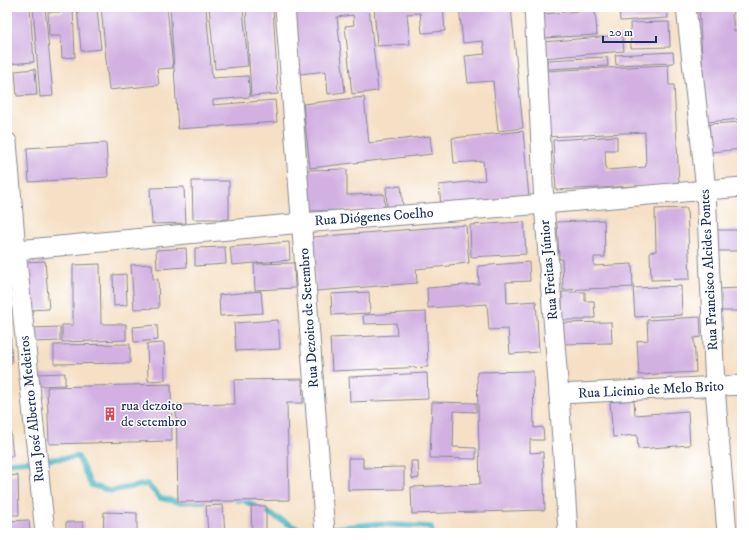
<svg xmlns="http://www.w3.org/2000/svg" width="749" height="540" viewBox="0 0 749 540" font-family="'IM FELL DW Pica',serif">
	<rect width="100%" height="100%" fill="#fff"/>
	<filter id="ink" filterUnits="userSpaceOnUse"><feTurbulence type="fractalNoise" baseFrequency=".025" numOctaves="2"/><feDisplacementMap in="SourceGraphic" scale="8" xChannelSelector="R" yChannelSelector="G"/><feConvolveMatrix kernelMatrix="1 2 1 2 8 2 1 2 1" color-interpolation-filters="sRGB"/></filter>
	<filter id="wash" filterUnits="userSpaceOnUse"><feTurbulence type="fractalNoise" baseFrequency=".012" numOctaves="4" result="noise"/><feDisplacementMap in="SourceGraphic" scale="16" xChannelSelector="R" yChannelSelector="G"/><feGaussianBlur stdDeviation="0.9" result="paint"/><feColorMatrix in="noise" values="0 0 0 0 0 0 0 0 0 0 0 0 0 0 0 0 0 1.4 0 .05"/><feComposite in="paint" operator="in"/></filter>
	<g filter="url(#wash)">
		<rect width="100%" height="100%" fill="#f5e0c5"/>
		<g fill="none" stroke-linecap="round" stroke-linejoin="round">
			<g stroke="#43b1bf" stroke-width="5.5">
				<path d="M7,463L78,457L91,485L110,491L147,484L160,498L178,502L204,501"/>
				<path d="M237,500H243L302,531L375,524L431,527L432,533"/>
			</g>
		</g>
		<g id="blocks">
			<g fill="#d2b1e2">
				<path d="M30,7L34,62L9,64L7,42V9Z"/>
				<path d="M42,7H45L53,96L40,97L33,8Z"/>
				<path d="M63,7H73L75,57L62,58L61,36H49L48,12H63Z"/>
				<path d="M77,7H97L101,49L81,51Z"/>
				<path d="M101,7H167L173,68L157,69L159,85L109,90Z"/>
				<path d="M170,7H206L212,78L248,76L250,97L213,100V105L275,100L277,122L178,129Z"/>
				<path d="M209,7H243L248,66L215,69Z"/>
				<path d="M246,7H273L278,94L251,96Z"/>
				<path d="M293,7H369L378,91L352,94L345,26L354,25L353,15L337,17L345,92L328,94L326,71L300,74Z"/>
				<path d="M374,7H443L445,31L422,33L420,13L407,14L410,44L377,46Z"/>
				<path d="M459,7H511L523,128L498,131L493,81L468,83L465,56L485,54L483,41L463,43Z"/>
				<path d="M537,7H565L566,8L537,10Z"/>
				<path d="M619,7H667L668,18L620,21Z"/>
				<path d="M699,7H732L734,31L742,30V119L706,122Z"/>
				<path d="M595,10L597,35L542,38L541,14Z"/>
				<path d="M669,22L670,47L631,48L630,23Z"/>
				<path d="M622,35L624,51L544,58L543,42Z"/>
				<path d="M673,52L674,63L616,65L615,55Z"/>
				<path d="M607,57L608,66L547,69V60Z"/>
				<path d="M668,65L669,85H674L679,184L556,190L553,140L617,136V150H605L606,170L646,167L645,132L546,137L543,71Z"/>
				<path d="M35,69L37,95L17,96L15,71Z"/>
				<path d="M364,97L369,143L430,136L432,154L310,168L303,104Z"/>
				<path d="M742,122V149L711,152L709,124Z"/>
				<path d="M523,131L529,198L441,206L439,185L485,180L483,161L454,163L452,138Z"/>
				<path d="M106,143L108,177L29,182L27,148Z"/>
				<path d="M347,169V195L384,194L385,209L308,211L307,170Z"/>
				<path d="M192,181H229V219H193Z"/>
				<path d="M401,186L403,207L387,208L386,187Z"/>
				<path d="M184,187L186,223L152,224L150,188Z"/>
				<path d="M687,208L690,279L651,280L650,252L656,251L655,209Z"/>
				<path d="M604,220L605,257H594V266L632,264L633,287L563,290L562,259H559L557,222Z"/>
				<path d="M524,222L526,254L471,257L470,225Z"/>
				<path d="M466,225L469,263L449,265V266L416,269L417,283L316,291L312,237Z"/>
				<rect x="714" y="230" width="26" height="21"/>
				<path d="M289,242L290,260L232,265L230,247Z"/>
				<path d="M225,247L226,264L195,266V248Z"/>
				<path d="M186,248L187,267L157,269L156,250Z"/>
				<path d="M45,261L49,309L29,310L25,262Z"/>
				<path d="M529,262L530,281L506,282L507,303L536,301L539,352L510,354L508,329L489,330L487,304L428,308L427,288L479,284L478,266Z"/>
				<path d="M294,263L295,288L255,290L254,264Z"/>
				<path d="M100,264L101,324H126V340L62,342V325H73V265Z"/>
				<path d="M152,264L153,279H158L159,308L134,309L131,265Z"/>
				<path d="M126,274L127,305L114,306L113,275Z"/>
				<path d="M681,286L682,315L635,317L633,288Z"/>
				<path d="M742,288V311H717V289Z"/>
				<path d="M7,291H8L12,363H7Z"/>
				<path d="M261,291L263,313L220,316L219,295Z"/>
				<path d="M369,292L370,313L332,315L331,294Z"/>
				<path d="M562,292H585V301H594L595,318H585V320H562Z"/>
				<path d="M426,312L428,367L332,371L330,338L397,335L396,323L364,324L363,315Z"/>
				<path d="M700,317L701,337L694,338L696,372L639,375L637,341L648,340L647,320Z"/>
				<path d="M278,320L280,349L236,351L234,323Z"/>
				<path d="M611,322L612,343L562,344L561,323Z"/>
				<path d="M157,325L158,340L134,342L133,327Z"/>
				<path d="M60,327V341L33,342V328Z"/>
				<path d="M164,343L165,380L148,381L147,344Z"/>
				<path d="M130,344V363L54,364V345Z"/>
				<path d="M533,371L534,428L543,427L544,440H530V453L543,452L545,510L412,514L411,487L480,484L477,372Z"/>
				<path d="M65,373V385L37,386L36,374Z"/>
				<path d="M427,373L428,399L350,402L349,377Z"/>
				<path d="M302,379L303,403H287L289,500L178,502L176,405L235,404L234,380Z"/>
				<path d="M171,384L172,441L49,444L47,387Z"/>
				<path d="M634,400L635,415L688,411L690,445L638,449L637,435L613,437L610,402Z"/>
				<path d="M432,402L476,403V412L454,411L453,447L476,448V459L430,458Z"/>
				<path d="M7,419H9L13,456H7Z"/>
				<path d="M348,458H363V468L404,467V489L348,490Z"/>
				<path d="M411,461H418L419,478L412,479Z"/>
				<path d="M18,475L19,515H7V476Z"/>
				<path d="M223,505L225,533H208L206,506Z"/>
				<path d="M251,506H266V533H252Z"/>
				<path d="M104,512L137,513V533H103Z"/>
				<path d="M29,520L30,533H7V521Z"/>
				<path d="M66,522H83L84,533H66Z"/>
			</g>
		</g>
	</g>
	<g filter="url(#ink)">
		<use href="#blocks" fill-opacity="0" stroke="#888892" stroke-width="1"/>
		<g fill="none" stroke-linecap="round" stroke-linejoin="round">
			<g stroke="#888892" stroke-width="21">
				<g id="minor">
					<path d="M285,7L325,533"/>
					<path d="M534,7L544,204L559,394L568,533"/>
					<path d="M686,7L706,190L715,387L727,533"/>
					<path d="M7,142L16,250L45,533"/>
					<path d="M7,251L302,223L544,204L742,187"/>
					<path d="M559,394L742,385"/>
				</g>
			</g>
			<use href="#minor" stroke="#fff" stroke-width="19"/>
		</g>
	</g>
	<defs>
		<g id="building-bare" transform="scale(1.08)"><path d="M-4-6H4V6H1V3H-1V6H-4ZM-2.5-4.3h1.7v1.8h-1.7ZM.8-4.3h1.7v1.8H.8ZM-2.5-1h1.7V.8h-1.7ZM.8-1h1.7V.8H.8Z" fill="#d1495b" stroke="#fff" stroke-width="2.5" paint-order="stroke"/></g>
	</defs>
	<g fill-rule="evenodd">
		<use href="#building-bare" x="110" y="414"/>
	</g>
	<g text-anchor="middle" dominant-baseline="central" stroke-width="3" stroke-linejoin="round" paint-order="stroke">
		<g font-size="14" fill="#1b2f5e" stroke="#fff">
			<text transform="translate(374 217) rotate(-4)">Rua Diógenes Coelho</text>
			<text transform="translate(549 270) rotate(-95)">Rua Freitas Júnior</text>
			<text transform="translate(709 270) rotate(-93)">Rua Francisco Alcides Pontes</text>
			<text transform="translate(309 318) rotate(-94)">Rua Dezoito de Setembro</text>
			<text transform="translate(651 390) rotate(-3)">Rua Licinio de Melo Brito</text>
			<text transform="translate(32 409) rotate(-96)">Rua José Alberto Medeiros</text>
		</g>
		<g font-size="14" fill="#1b2f5e" stroke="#fff" text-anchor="start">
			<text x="121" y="406">rua dezoito<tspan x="121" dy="16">de setembro</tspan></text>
		</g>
	</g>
	<rect width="749" height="540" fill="none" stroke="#fff" stroke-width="24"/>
	<path d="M603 36v6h53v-6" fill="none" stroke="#1b2f5e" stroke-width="2"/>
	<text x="609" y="36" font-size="12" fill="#1b2f5e" stroke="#ffffff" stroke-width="3" paint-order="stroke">20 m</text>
</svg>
